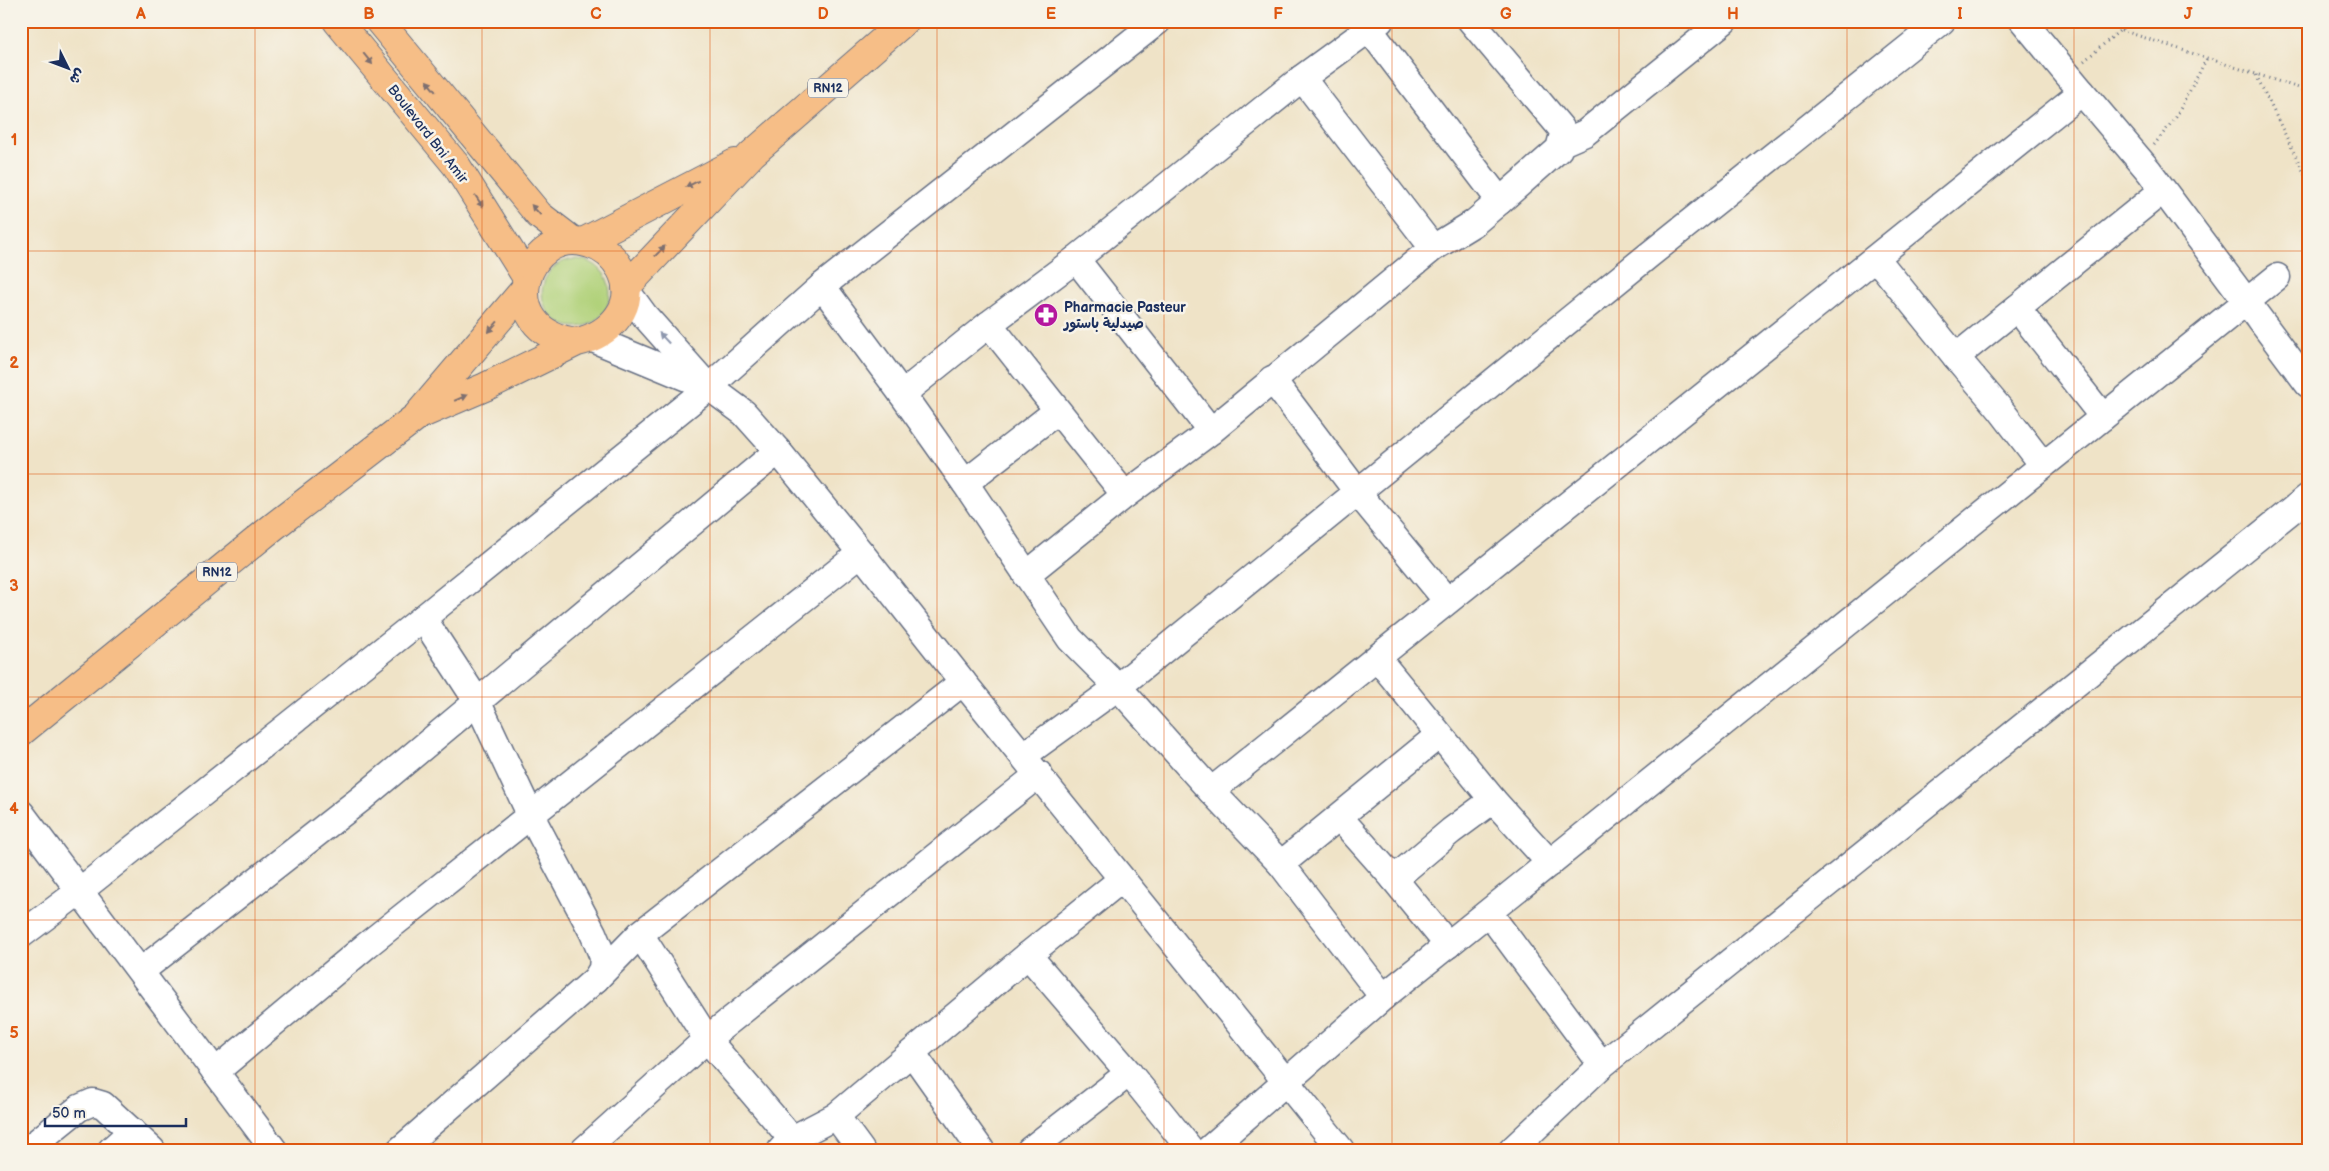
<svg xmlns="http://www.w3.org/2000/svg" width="2329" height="1171" viewBox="0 0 2329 1171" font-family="'Balsamiq Sans','Playpen Sans Arabic',sans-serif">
	<rect width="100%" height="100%" fill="#f7f3e8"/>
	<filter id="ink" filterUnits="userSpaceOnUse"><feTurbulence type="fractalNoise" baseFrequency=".02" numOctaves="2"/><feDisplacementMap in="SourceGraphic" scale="10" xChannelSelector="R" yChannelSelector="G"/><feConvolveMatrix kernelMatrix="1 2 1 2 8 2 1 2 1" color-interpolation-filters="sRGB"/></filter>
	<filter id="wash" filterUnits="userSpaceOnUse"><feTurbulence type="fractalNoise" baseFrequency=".0096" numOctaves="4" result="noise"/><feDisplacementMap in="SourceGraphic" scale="20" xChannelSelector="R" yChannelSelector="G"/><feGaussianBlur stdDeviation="1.12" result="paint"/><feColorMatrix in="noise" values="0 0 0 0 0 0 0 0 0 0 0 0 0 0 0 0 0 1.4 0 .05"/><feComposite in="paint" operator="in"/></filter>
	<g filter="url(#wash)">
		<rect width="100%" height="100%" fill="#efe3c7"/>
		<circle fill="#b0d179" stroke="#66806c" cx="576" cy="293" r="34"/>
	</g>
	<g filter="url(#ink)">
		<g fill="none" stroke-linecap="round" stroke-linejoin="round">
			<g stroke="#656e83" stroke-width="29">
				<g id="minor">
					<path d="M1471,21L1561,128L1563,134L1559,149L1500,201"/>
					<path d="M1302,78L1433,248"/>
					<path d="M2082,92L2149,171L2308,384"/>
					<path d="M1562,143L1585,133L1724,21"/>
					<path d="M1876,258L1956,357"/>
					<path d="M1076,259L1211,431"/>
					<path d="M822,286L902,394L989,324L1076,259L1302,78L1380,21"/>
					<path d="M626,290L645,316L701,379"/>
					<path d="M2017,308L2103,417"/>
					<path d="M989,324L1125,495"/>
					<path d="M593,339L709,387L744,413L778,451L861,553L963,682L1341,1150"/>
					<path d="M1272,379L1358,493L1447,601"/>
					<path d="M902,394L965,483L1070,639L1118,687L1211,791L1281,864L1383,997"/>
					<path d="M2043,465L2000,409L1956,357L2162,191"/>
					<path d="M965,483L1057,411"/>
					<path d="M1026,575L1125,495L1211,431L1433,248L1474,223L1500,201L1363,21"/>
					<path d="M423,618L477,701L530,814L593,933L603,957L602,969L596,979"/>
					<path d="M1378,659L1493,800L1451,831L1394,879L1448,945"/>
					<path d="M1024,755L1118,687L1649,255L1942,21"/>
					<path d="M1211,791L2082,92L2023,21"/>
					<path d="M1493,800L1550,863"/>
					<path d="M21,813L274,1150"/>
					<path d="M1340,818L1394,879"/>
					<path d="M1281,864L1439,735"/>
					<path d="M1489,913L1602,1065"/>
					<path d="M640,934L707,1039L792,1139"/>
					<path d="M21,935L81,890L423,618L709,387L822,286L1158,21"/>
					<path d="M1028,955L1129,1073L1191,1150"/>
					<path d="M141,971L362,798L778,451"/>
					<path d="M913,1054L981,1150"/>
					<path d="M215,1072L367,945L861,553"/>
					<path d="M836,1116L861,1150"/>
					<path d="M27,1150L79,1108L93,1102L103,1105L152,1150"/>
					<path d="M111,1150L132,1131"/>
					<path d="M400,1150L596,979L640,934L963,682"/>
					<path d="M584,1150L707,1039L1039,774"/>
					<path d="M781,1150L792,1139L836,1116L1028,955L1122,879"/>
					<path d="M1030,1150L1129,1073"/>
					<path d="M1208,1150L1383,997L2277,277"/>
					<path d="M1512,1150L1602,1065L2308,497"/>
				</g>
			</g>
			<g stroke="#656e83" stroke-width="30">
				<g id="major">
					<path d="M337,21L456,165L527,278"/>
					<path d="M379,21L539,215L573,241"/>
					<path d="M583,242L735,163"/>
					<path d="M626,287L752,154L905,21"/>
					<path d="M422,414L485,387L577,342C610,335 639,305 621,270C614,257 603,248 590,244C525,222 490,332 577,342"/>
					<path d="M21,732L273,527L416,417L524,290"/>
				</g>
			</g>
			<g stroke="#656e83" stroke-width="3" stroke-dasharray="1 4" stroke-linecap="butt">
				<path d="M2121,30L2308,91"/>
				<path d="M2084,61L2131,21"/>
				<path d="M2256,75L2308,181"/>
				<path d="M2154,145L2176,117L2207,58"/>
			</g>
			<use href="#minor" stroke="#fff" stroke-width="26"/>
			<use href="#major" stroke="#f6be87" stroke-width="28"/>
		</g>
		<defs><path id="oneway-solid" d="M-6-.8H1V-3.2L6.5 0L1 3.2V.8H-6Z" transform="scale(1.25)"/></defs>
		<g fill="#7e6f70">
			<use href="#oneway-solid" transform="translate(368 59) rotate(51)"/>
			<use href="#oneway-solid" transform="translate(431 86) rotate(-129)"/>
			<use href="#oneway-solid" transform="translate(692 184) rotate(154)"/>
			<use href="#oneway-solid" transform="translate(479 201) rotate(57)"/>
			<use href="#oneway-solid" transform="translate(536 210) rotate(-132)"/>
			<use href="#oneway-solid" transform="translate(660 251) rotate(-46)"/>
			<use href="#oneway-solid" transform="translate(493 327) rotate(131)"/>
			<use href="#oneway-solid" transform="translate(461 398) rotate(-23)"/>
		</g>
		<use fill="#8d97ae" href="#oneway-solid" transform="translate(664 338) rotate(-133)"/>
	</g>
	<path fill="none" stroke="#de5710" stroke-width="1" stroke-opacity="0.55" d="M255,21V1150M482,21V1150M710,21V1150M937,21V1150M1164,21V1150M1392,21V1150M1619,21V1150M1847,21V1150M2074,21V1150M21,251H2308M21,474H2308M21,697H2308M21,920H2308"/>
	<defs>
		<g id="pharmacy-disc" transform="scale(1.25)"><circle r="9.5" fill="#b5179e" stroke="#f7f3e8"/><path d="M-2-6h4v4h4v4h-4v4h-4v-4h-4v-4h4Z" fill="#fff"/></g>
	</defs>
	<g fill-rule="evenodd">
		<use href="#pharmacy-disc" x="1046" y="315"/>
	</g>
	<g text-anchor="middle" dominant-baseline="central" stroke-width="5" stroke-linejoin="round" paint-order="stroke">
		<g fill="#f7f3e8" stroke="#5d6a87" stroke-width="1">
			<rect x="808" y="78.5" width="40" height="19" rx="4"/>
			<rect x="197" y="562.5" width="40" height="19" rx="4"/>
		</g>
		<g font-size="12" font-weight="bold" fill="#1b2f5e">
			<text x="828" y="88">RN12</text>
			<text x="217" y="572">RN12</text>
		</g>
		<g font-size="14" fill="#1b2f5e" stroke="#f7f3e8">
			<text transform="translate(428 134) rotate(52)">Boulevard Bni Amir</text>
		</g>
		<g font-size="14" font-weight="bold" fill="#1b2f5e" stroke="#f7f3e8" text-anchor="start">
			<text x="1064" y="307">Pharmacie Pasteur<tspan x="1064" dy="16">صيدلية باستور</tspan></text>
		</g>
	</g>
	<rect width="2329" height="1171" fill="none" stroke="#f7f3e8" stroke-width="55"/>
	<g transform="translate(68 68) rotate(132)" stroke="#f7f3e8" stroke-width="4" paint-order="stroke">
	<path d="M0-4L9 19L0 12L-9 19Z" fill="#1b2f5e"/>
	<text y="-8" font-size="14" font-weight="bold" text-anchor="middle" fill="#1b2f5e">ش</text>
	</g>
	<path d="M45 1118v8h141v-8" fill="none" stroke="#1b2f5e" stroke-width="2.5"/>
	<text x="52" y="1118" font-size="15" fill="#1b2f5e" stroke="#f7f3e8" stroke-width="4" paint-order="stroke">50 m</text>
	<rect x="28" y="28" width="2274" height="1116" fill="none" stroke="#de5710" stroke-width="2"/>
	<g font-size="16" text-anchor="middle" font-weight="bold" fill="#de5710">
		<text x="141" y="19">A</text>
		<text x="369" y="19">B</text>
		<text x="596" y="19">C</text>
		<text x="823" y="19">D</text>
		<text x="1051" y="19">E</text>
		<text x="1278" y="19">F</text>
		<text x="1506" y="19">G</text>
		<text x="1733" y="19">H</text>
		<text x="1960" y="19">I</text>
		<text x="2188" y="19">J</text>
		<text x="14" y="145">1</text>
		<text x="14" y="368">2</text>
		<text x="14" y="591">3</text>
		<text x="14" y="814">4</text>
		<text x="14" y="1038">5</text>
	</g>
</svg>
